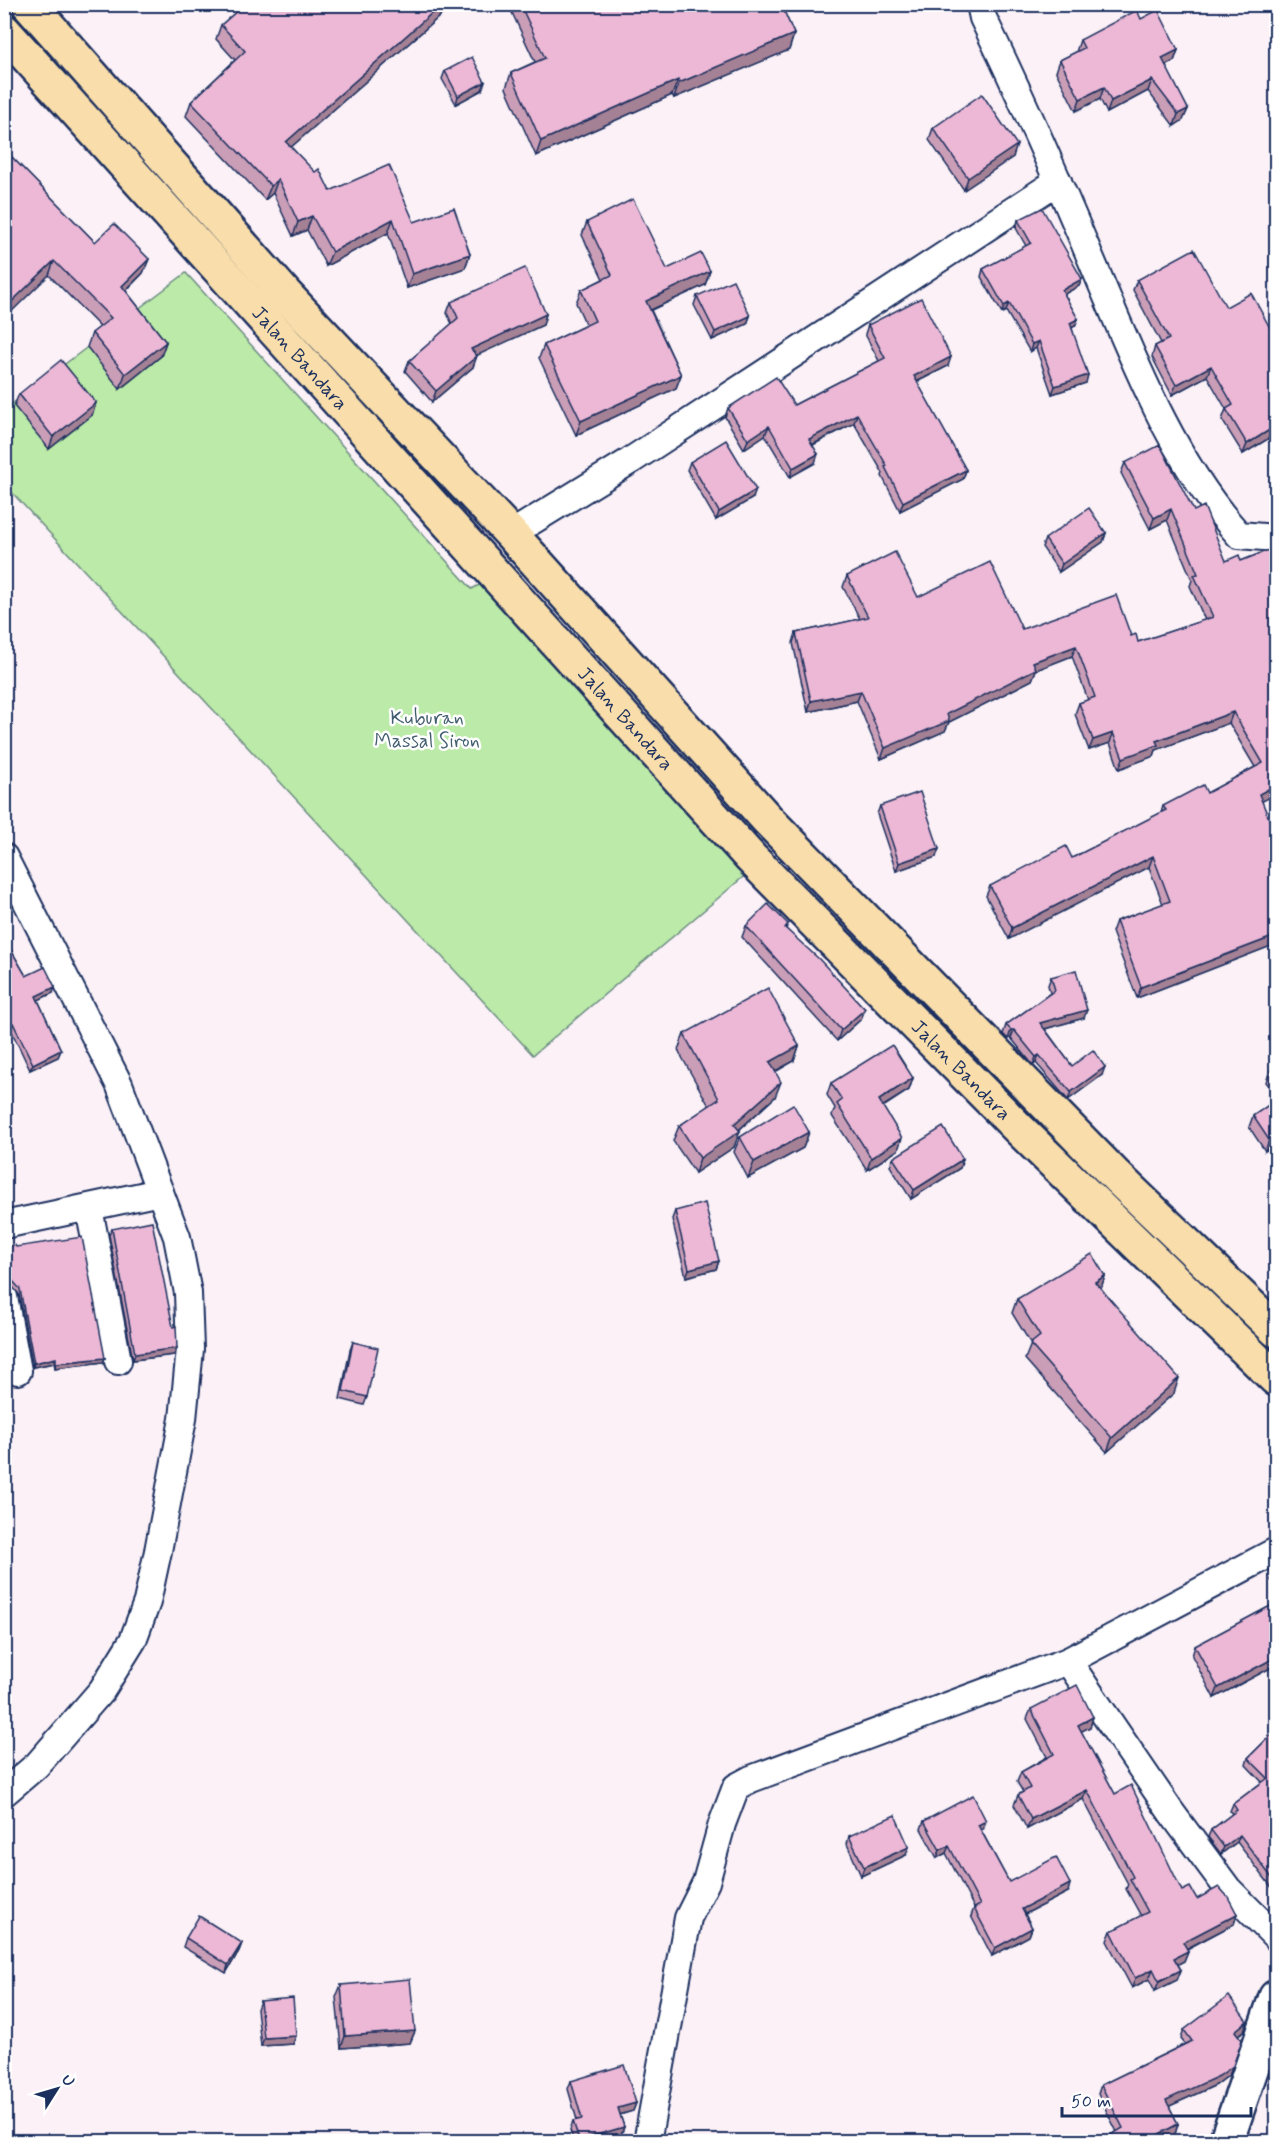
<svg xmlns="http://www.w3.org/2000/svg" width="1281" height="2146" viewBox="0 0 1281 2146" font-family="Mynerve,sans-serif">
	<rect width="100%" height="100%" fill="#fbf1f7"/>
	<filter id="ink" filterUnits="userSpaceOnUse"><feTurbulence type="fractalNoise" baseFrequency=".0167" numOctaves="2"/><feDisplacementMap in="SourceGraphic" scale="12" xChannelSelector="R" yChannelSelector="G"/><feConvolveMatrix kernelMatrix="1 2 1 2 8 2 1 2 1" color-interpolation-filters="sRGB"/></filter>
	<g filter="url(#ink)">
		<path fill="#bceaa8" stroke="#6c8c83" stroke-width="1.5" d="M186,273L472,589L486,581L749,872L533,1055L5,485V409Z"/>
		<g fill="none" stroke-linecap="round" stroke-linejoin="round">
			<g stroke="#1b2f5e" stroke-width="30">
				<g id="street">
					<path d="M980,4L983,18C1022,98 1057,178 1091,259C1131,353 1170,458 1239,535L1276,538"/>
					<path d="M511,534L630,461L1058,181"/>
					<path d="M4,857L119,1084L177,1237L188,1293L190,1349L183,1419L158,1551L147,1602L133,1640L102,1690L37,1765L4,1793"/>
					<path d="M89,1208L118,1361"/>
					<path d="M4,1225L160,1192"/>
					<path d="M4,1297L18,1371"/>
					<path d="M1068,1661L1171,1812L1228,1889L1276,1937"/>
					<path d="M647,2142L688,1918L706,1882L722,1824L736,1787L751,1779L1068,1661L1276,1551"/>
				</g>
			</g>
			<g stroke="#1b2f5e" stroke-width="38">
				<path id="secondary" d="M1226,2142L1276,1997"/>
			</g>
			<g stroke="#1b2f5e" stroke-width="38">
				<g id="highway">
					<path d="M29,4L285,294L511,534L767,819L1117,1177L1276,1330"/>
					<path id="s1" d="M4,31L751,858L1019,1129L1276,1379"/>
				</g>
			</g>
			<use href="#street" stroke="#fff" stroke-width="26"/>
			<use href="#secondary" stroke="#fff" stroke-width="33"/>
			<use href="#highway" stroke="#f9deab" stroke-width="33"/>
		</g>
		<g fill="#cb9eb7" stroke="#1b2f5e" stroke-width="1.5">
			<path d="M245,4H450L449,8L291,147L330,191L414,222L470,254L465,268L407,288L388,233L326,266L307,230L293,236L273,193L265,200L186,116L191,102L235,60L216,39L221,25Z"/>
			<path d="M508,4H659L660,7L665,4H794L783,9L794,34L789,50L674,98L672,95L536,156L506,88L511,73L535,62Z"/>
			<path d="M1141,19L1178,50L1174,61L1165,66L1188,109L1183,120L1174,126L1148,91L1107,113L1100,99L1076,111L1056,72L1060,60L1076,52L1080,40Z"/>
			<path d="M445,71L482,90L456,104L442,79Z"/>
			<path d="M933,128L1013,157L964,190L929,140Z"/>
			<path d="M4,149L95,242L149,259L143,273L126,291L166,342L161,356L120,389L87,347L92,333L100,327L49,275Z"/>
			<path d="M1018,220L1082,279L1079,286L1064,294L1078,319L1075,326L1072,328L1086,383L1052,394L1036,348L1030,352L1006,311L1002,313L981,277L983,269L1026,246L1016,228Z"/>
			<path d="M587,222L667,269L710,271L705,285L651,310L681,375L676,388L576,435L539,358L544,345L586,325L576,303L581,290L603,279L582,235Z"/>
			<path d="M1137,280L1226,307L1275,337L1276,434L1243,454L1222,420L1226,409L1207,376L1172,395L1152,357L1155,346L1161,343L1133,290Z"/>
			<path d="M697,296L750,316L747,324L712,340L694,305Z"/>
			<path d="M451,302L546,314L543,325L476,355L473,367L432,402L405,371L409,361L452,324L447,313Z"/>
			<path d="M868,325L948,366L917,382L966,470L963,479L900,511L882,476L883,473L854,423L813,445L815,463L790,477L765,435L744,449L725,417L728,408L794,405L879,361L865,334Z"/>
			<path d="M19,394L92,415L49,449L14,406Z"/>
			<path d="M690,462L753,498L716,520L687,470Z"/>
			<path d="M1125,463L1194,511L1226,561H1241L1276,547V794L1262,801L1276,929L1273,930L1271,946L1137,998L1112,932L1116,921L1163,904L1149,867L1009,939L986,896L990,886L1072,858L1161,813L1163,806L1207,793L1255,767L1229,723L1156,750L1154,756L1119,769L1110,743L1089,750L1075,714L1079,703L1088,700L1072,656L1036,670L1032,680L949,722L945,731L881,759L857,701L808,712L793,643L796,633L860,619L843,587L847,576L1022,629L1131,636L1138,642L1205,620L1190,586L1192,580L1167,520L1150,529L1121,473Z"/>
			<path d="M1106,533L1103,542L1059,572L1042,547L1045,539Z"/>
			<path d="M880,806L936,857L896,871L877,814Z"/>
			<path d="M788,924L786,929L865,1009L861,1019L837,1041L742,937L746,926Z"/>
			<path d="M4,938L26,976L53,993L38,1000L61,1050L58,1057L30,1070L11,1030L4,1033Z"/>
			<path d="M1051,977L1084,1018L1045,1029L1072,1066L1102,1075L1068,1100L1036,1063L1033,1065L1011,1038L1008,1039L1003,1034L1006,1025L1050,993L1048,985Z"/>
			<path d="M684,1034L799,1046L794,1061L775,1072V1097L739,1130L734,1147L695,1173L673,1141L679,1126L709,1106L678,1050Z"/>
			<path d="M1276,1066V1097L1266,1082L1270,1071Z"/>
			<path d="M913,1078L909,1090L883,1107L898,1150L867,1170L832,1116L835,1108L827,1095L831,1083Z"/>
			<path d="M1276,1100V1155L1271,1147L1265,1151L1249,1127L1253,1116Z"/>
			<path d="M809,1132L803,1148L748,1178L734,1152L740,1137Z"/>
			<path d="M893,1158L963,1159L960,1168L911,1199L890,1166Z"/>
			<path d="M675,1211L719,1261L716,1269L686,1277L672,1219Z"/>
			<path d="M112,1229L177,1348L174,1355L133,1360L109,1235Z"/>
			<path d="M16,1247L105,1358L103,1362L55,1368L54,1363L33,1367L19,1294L9,1283Z"/>
			<path d="M1105,1276L1101,1288L1174,1393L1107,1452L1025,1359L1031,1344L1012,1313L1017,1299Z"/>
			<path d="M353,1342L367,1397L364,1405L340,1399L350,1350Z"/>
			<path d="M1276,1569V1587L1271,1580L1275,1570Z"/>
			<path d="M1276,1603V1665L1214,1698L1192,1656L1195,1646Z"/>
			<path d="M1031,1709L1093,1717L1090,1727L1081,1731L1115,1794L1182,1891L1197,1899L1237,1914L1234,1924L1187,1949L1188,1951L1184,1961L1178,1964L1181,1970L1177,1980L1155,1991L1149,1979L1132,1988L1107,1941L1111,1931L1141,1916L1126,1889L1128,1884L1083,1799L1027,1829L1014,1805L1018,1795L1023,1792L1017,1782L1021,1772L1047,1757L1027,1719Z"/>
			<path d="M1276,1730V1887L1273,1889L1237,1842L1221,1854L1208,1837L1211,1830L1232,1814L1230,1811L1233,1804L1262,1782L1246,1765L1248,1758Z"/>
			<path d="M924,1821L983,1829L981,1830L1009,1882L1068,1892L1025,1914L1032,1928L1029,1936L992,1956L971,1916L974,1908L946,1853L937,1858L921,1829Z"/>
			<path d="M849,1836L906,1855L861,1876L847,1844Z"/>
			<path d="M186,1938L242,1943L239,1951L226,1973L183,1947Z"/>
			<path d="M341,1985L415,2031L410,2043L341,2048L336,1997Z"/>
			<path d="M260,2001L293,2044L261,2046L257,2009Z"/>
			<path d="M1184,2030L1244,2031L1238,2035L1229,2075L1216,2085L1169,2106L1178,2124L1175,2134L1160,2142H1099L1117,2132L1098,2094L1101,2085L1185,2044L1181,2039Z"/>
			<path d="M571,2081L636,2103L633,2111L620,2115L624,2127L621,2135L600,2142H574L570,2130L573,2121L577,2120L568,2089Z"/>
		</g>
		<g fill="#a58195" stroke="#1b2f5e" stroke-width="1.5">
			<path d="M442,4H450L449,8L281,156L286,142Z"/>
			<path d="M776,4H794L773,13Z"/>
			<path d="M794,34L789,50L674,98L679,83Z"/>
			<path d="M1178,50L1174,61L1157,70L1162,58Z"/>
			<path d="M678,80L672,95L536,156L541,141Z"/>
			<path d="M1152,80L1148,91L1107,113L1111,101Z"/>
			<path d="M485,82L482,90L456,104L458,96Z"/>
			<path d="M1104,87L1100,99L1076,111L1080,99Z"/>
			<path d="M1188,109L1183,120L1174,126L1178,114Z"/>
			<path d="M1017,145L1013,157L964,190L968,178Z"/>
			<path d="M278,179L273,193L265,200L271,186Z"/>
			<path d="M312,216L307,230L293,236L298,222Z"/>
			<path d="M393,219L388,233L326,266L332,252Z"/>
			<path d="M470,254L465,268L407,288L412,274Z"/>
			<path d="M149,259L143,273L116,300L122,286Z"/>
			<path d="M54,261L49,275L4,319V309Z"/>
			<path d="M710,271L705,285L642,314L646,301Z"/>
			<path d="M1082,279L1079,286L1059,297L1062,290Z"/>
			<path d="M1009,303L1006,311L1002,313L1004,306Z"/>
			<path d="M546,314L543,325L467,360L471,349Z"/>
			<path d="M750,316L747,324L712,340L715,332Z"/>
			<path d="M1078,319L1075,326L1067,330L1070,323Z"/>
			<path d="M1039,341L1036,348L1030,352L1032,344Z"/>
			<path d="M166,342L161,356L120,389L125,374Z"/>
			<path d="M477,356L473,367L432,402L436,391Z"/>
			<path d="M951,357L948,366L910,385L914,376Z"/>
			<path d="M1211,366L1207,376L1172,395L1176,385Z"/>
			<path d="M681,375L676,388L576,435L581,421Z"/>
			<path d="M1088,375L1086,383L1052,394L1055,386Z"/>
			<path d="M96,403L92,415L49,449L53,437Z"/>
			<path d="M857,414L854,423L806,448L809,439Z"/>
			<path d="M769,426L765,435L744,449L748,440Z"/>
			<path d="M1276,426V434L1243,454L1247,444Z"/>
			<path d="M818,454L815,463L790,477L793,468Z"/>
			<path d="M966,470L963,479L900,511L903,502Z"/>
			<path d="M756,490L753,498L716,520L719,512Z"/>
			<path d="M1171,509L1167,520L1150,529L1154,518Z"/>
			<path d="M1106,533L1103,542L1059,572L1062,564Z"/>
			<path d="M1076,646L1072,656L1036,670L1032,680L949,722L945,731L881,759L885,748L947,714L1033,662Z"/>
			<path d="M861,691L857,701L808,712L811,701Z"/>
			<path d="M1233,712L1229,723L1156,750L1154,756L1119,769L1123,758L1156,741Z"/>
			<path d="M1113,733L1110,743L1089,750L1093,740Z"/>
			<path d="M1276,785V794L1255,805L1259,794Z"/>
			<path d="M939,849L936,857L896,871L899,863Z"/>
			<path d="M1153,856L1149,867L1009,939L1012,928Z"/>
			<path d="M1276,920V929L1266,933L1270,923Z"/>
			<path d="M1275,936L1271,946L1137,998L1141,987Z"/>
			<path d="M55,987L53,993L34,1002L36,996Z"/>
			<path d="M865,1009L861,1019L837,1041L841,1030Z"/>
			<path d="M1087,1010L1084,1018L1037,1031L1040,1023Z"/>
			<path d="M13,1023L11,1030L4,1033V1027Z"/>
			<path d="M1011,1030H1014L1011,1038L1008,1039Z"/>
			<path d="M799,1046L794,1061L764,1077L770,1062Z"/>
			<path d="M61,1050L58,1057L30,1070L33,1064Z"/>
			<path d="M1039,1055L1036,1063L1033,1065L1036,1057Z"/>
			<path d="M1105,1067L1102,1075L1068,1100L1071,1092Z"/>
			<path d="M913,1078L909,1090L874,1112L879,1100Z"/>
			<path d="M781,1082L775,1097L731,1137L740,1131L734,1147L695,1173L700,1158L734,1124Z"/>
			<path d="M809,1132L803,1148L748,1178L754,1162Z"/>
			<path d="M1275,1136L1271,1147L1265,1151L1269,1140Z"/>
			<path d="M902,1138L898,1150L867,1170L871,1158Z"/>
			<path d="M963,1159L960,1168L911,1199L914,1190Z"/>
			<path d="M719,1261L716,1269L686,1277L689,1269Z"/>
			<path d="M1105,1276L1100,1291L1095,1282Z"/>
			<path d="M4,1278L11,1279L9,1283H4Z"/>
			<path d="M177,1348L174,1355L133,1360L135,1354Z"/>
			<path d="M56,1358L54,1363L33,1367L34,1363Z"/>
			<path d="M105,1358L103,1362L55,1368L56,1363Z"/>
			<path d="M1179,1378L1174,1393L1107,1452L1112,1438Z"/>
			<path d="M1276,1657V1665L1214,1698L1218,1688Z"/>
			<path d="M1093,1717L1090,1727L1074,1735L1078,1725Z"/>
			<path d="M1087,1790L1083,1799L1027,1829L1031,1819Z"/>
			<path d="M986,1821L983,1829L975,1833L978,1825Z"/>
			<path d="M1240,1835L1237,1842L1221,1854L1224,1847Z"/>
			<path d="M949,1846L946,1853L937,1858L940,1850Z"/>
			<path d="M909,1847L906,1855L861,1876L864,1867Z"/>
			<path d="M1276,1881V1887L1273,1889L1275,1882Z"/>
			<path d="M1070,1884L1068,1892L1019,1917L1022,1909Z"/>
			<path d="M1237,1914L1234,1924L1180,1952L1183,1942Z"/>
			<path d="M1032,1928L1029,1936L992,1956L995,1948Z"/>
			<path d="M242,1943L239,1951L226,1973L228,1965Z"/>
			<path d="M1188,1951L1184,1961L1171,1968L1174,1958Z"/>
			<path d="M1153,1969L1149,1979L1132,1988L1135,1978Z"/>
			<path d="M1181,1970L1177,1980L1155,1991L1159,1981Z"/>
			<path d="M1247,2021L1244,2031L1231,2040L1235,2031Z"/>
			<path d="M415,2031L410,2043L341,2048L345,2036Z"/>
			<path d="M296,2036L293,2044L261,2046L264,2038Z"/>
			<path d="M1233,2066L1229,2075L1216,2085L1163,2109L1166,2100Z"/>
			<path d="M636,2103L633,2111L615,2116L618,2108Z"/>
			<path d="M1178,2124L1175,2134L1160,2142H1144Z"/>
			<path d="M624,2127L621,2135L600,2142H579V2140Z"/>
		</g>
		<g fill="#ecb8d5" stroke="#1b2f5e" stroke-width="1.5">
			<path d="M245,4H442L286,142L315,172L319,169L330,191L389,165L414,222L454,208L470,254L412,274L393,219L332,252L312,216L298,222L278,179L271,186L191,102L245,51L221,25Z"/>
			<path d="M520,4H659L660,7L665,4H781L794,34L679,83L678,80L541,141L511,73L545,58Z"/>
			<path d="M1137,10L1141,19L1158,10L1178,50L1162,58L1188,109L1178,114L1152,80L1111,101L1104,87L1080,99L1060,60L1084,48L1080,40Z"/>
			<path d="M472,57L485,82L458,96L445,71Z"/>
			<path d="M982,94L1017,145L968,178L933,128Z"/>
			<path d="M4,149L95,242L114,224L149,259L122,286L166,342L125,374L92,333L111,318L54,261L4,309Z"/>
			<path d="M633,199L667,269L701,253L710,271L646,301L681,375L581,421L544,345L595,321L581,290L612,275L587,222Z"/>
			<path d="M1042,208L1082,279L1062,290L1078,319L1070,323L1088,375L1055,386L1039,341L1032,344L1009,303L1004,306L983,269L1031,243L1018,220Z"/>
			<path d="M1194,249L1226,307L1251,293L1275,337L1276,336V426L1247,444L1226,409L1233,405L1211,366L1176,385L1155,346L1169,339L1137,280Z"/>
			<path d="M525,268L546,314L471,349L477,356L436,391L409,361L458,318L451,302Z"/>
			<path d="M733,280L750,316L715,332L697,296Z"/>
			<path d="M921,298L951,357L914,376L966,470L903,502L885,467L887,466L857,414L809,439L818,454L793,468L769,426L748,440L728,408L776,377L794,405L885,358L868,325Z"/>
			<path d="M61,360L96,403L53,437L19,394Z"/>
			<path d="M726,440L756,490L719,512L690,462Z"/>
			<path d="M1160,445L1194,511L1204,506L1226,561L1239,555L1241,561L1276,547V785L1259,794L1276,836V920L1270,923L1275,936L1141,987L1116,921L1170,901L1153,856L1012,928L990,886L1066,846L1072,858L1166,810L1163,806L1203,785L1207,793L1263,763L1233,712L1156,741L1158,745L1123,758L1113,733L1093,740L1079,703L1095,697L1076,646L1033,662L1036,669L947,714L949,721L885,748L861,691L811,701L796,633L868,617L847,576L895,552L918,597L990,562L1022,629L1116,595L1131,636L1136,634L1138,642L1213,617L1194,575L1198,574L1171,509L1154,518L1125,463Z"/>
			<path d="M1089,508L1106,533L1062,564L1045,539Z"/>
			<path d="M920,792L939,849L899,863L880,806Z"/>
			<path d="M768,904L788,924L785,928L819,959L865,1009L841,1030L746,926Z"/>
			<path d="M4,938L26,976L45,967L55,987L36,996L61,1050L33,1064L13,1023L4,1027Z"/>
			<path d="M1076,970L1087,1010L1040,1023L1072,1066L1093,1050L1105,1067L1071,1092L1039,1055L1036,1057L1014,1030H1011L1006,1025L1055,990L1051,977Z"/>
			<path d="M768,988L799,1046L770,1062L781,1082L734,1124L740,1131L700,1158L679,1126L719,1099L684,1034Z"/>
			<path d="M892,1045L913,1078L879,1100L902,1138L871,1158L837,1104L842,1100L831,1083Z"/>
			<path d="M1276,1066V1081L1270,1071Z"/>
			<path d="M1276,1100V1139L1275,1136L1269,1140L1253,1116Z"/>
			<path d="M793,1104L809,1132L754,1162L740,1137Z"/>
			<path d="M943,1127L963,1159L914,1190L893,1158Z"/>
			<path d="M705,1203L719,1261L689,1269L675,1211Z"/>
			<path d="M152,1221L173,1327L176,1326L177,1348L135,1354L112,1229Z"/>
			<path d="M82,1237L105,1358L56,1363V1358L34,1363L20,1289L11,1279L4,1278V1247L15,1245L16,1247Z"/>
			<path d="M1092,1254L1105,1276L1095,1282L1179,1378L1112,1438L1030,1344L1040,1336L1017,1299Z"/>
			<path d="M353,1342L378,1348L367,1397L343,1391Z"/>
			<path d="M1276,1603V1657L1218,1688L1195,1646Z"/>
			<path d="M1077,1685L1093,1717L1078,1725L1115,1794L1131,1785L1182,1891L1190,1887L1197,1899L1219,1887L1228,1897L1237,1914L1183,1942L1188,1951L1174,1958L1181,1970L1159,1981L1153,1969L1135,1978L1111,1931L1148,1912L1130,1879L1133,1877L1087,1790L1031,1819L1018,1795L1030,1788L1021,1772L1054,1754L1031,1709Z"/>
			<path d="M1276,1730V1803L1274,1805L1276,1809V1881L1275,1882L1240,1835L1224,1847L1211,1830L1237,1810L1233,1804L1268,1778L1248,1758Z"/>
			<path d="M973,1795L986,1821L978,1825L1009,1882L1056,1857L1070,1884L1022,1909L1032,1928L995,1948L974,1908L980,1905L949,1846L940,1850L924,1821Z"/>
			<path d="M895,1815L909,1847L864,1867L849,1836Z"/>
			<path d="M199,1916L242,1943L228,1965L186,1938Z"/>
			<path d="M410,1979L415,2031L345,2036L341,1985Z"/>
			<path d="M1229,1996L1247,2021L1235,2031L1242,2040L1233,2066L1219,2076L1166,2100L1178,2124L1144,2142H1099L1123,2128L1101,2085L1192,2041L1184,2030Z"/>
			<path d="M293,1998L296,2036L264,2038L260,2001Z"/>
			<path d="M624,2065L636,2103L618,2108L624,2127L579,2140L573,2121L582,2119L571,2081Z"/>
		</g>
	</g>
	<g text-anchor="middle" dominant-baseline="central" stroke-width="5" stroke-linejoin="round" paint-order="stroke">
		<g font-size="20" fill="#1b2f5e" stroke="#fff">
			<text stroke="none"><textPath href="#s1" startOffset="441">Jalan Bandara</textPath></text>
			<text stroke="none"><textPath href="#s1" startOffset="927">Jalan Bandara</textPath></text>
			<text stroke="none"><textPath href="#s1" startOffset="1413">Jalan Bandara</textPath></text>
		</g>
		<g font-size="20" fill="#435e70" stroke="#fff">
			<text x="427" y="718">Kuburan<tspan x="427" dy="23">Massal Siron</tspan></text>
		</g>
	</g>
	<rect width="1281" height="2146" fill="none" stroke="#fff" stroke-width="24"/>
	<rect x="12" y="12" width="1257" height="2122" fill="none" stroke="#1b2f5e" stroke-width="2" filter="url(#ink)"/>
	<g transform="translate(57 2089) rotate(53)" stroke="#ffffff" stroke-width="4.5" paint-order="stroke">
	<path d="M0-4.5L10 22L0 15L-10 22Z" fill="#1b2f5e"/>
	<text y="-9" font-size="16" font-weight="bold" text-anchor="middle" fill="#1b2f5e">U</text>
	</g>
	<path d="M1062 2107v9h189v-9" fill="none" stroke="#1b2f5e" stroke-width="3"/>
	<text x="1071" y="2107" font-size="18" fill="#1b2f5e" stroke="#ffffff" stroke-width="4.5" paint-order="stroke">50 m</text>
</svg>
